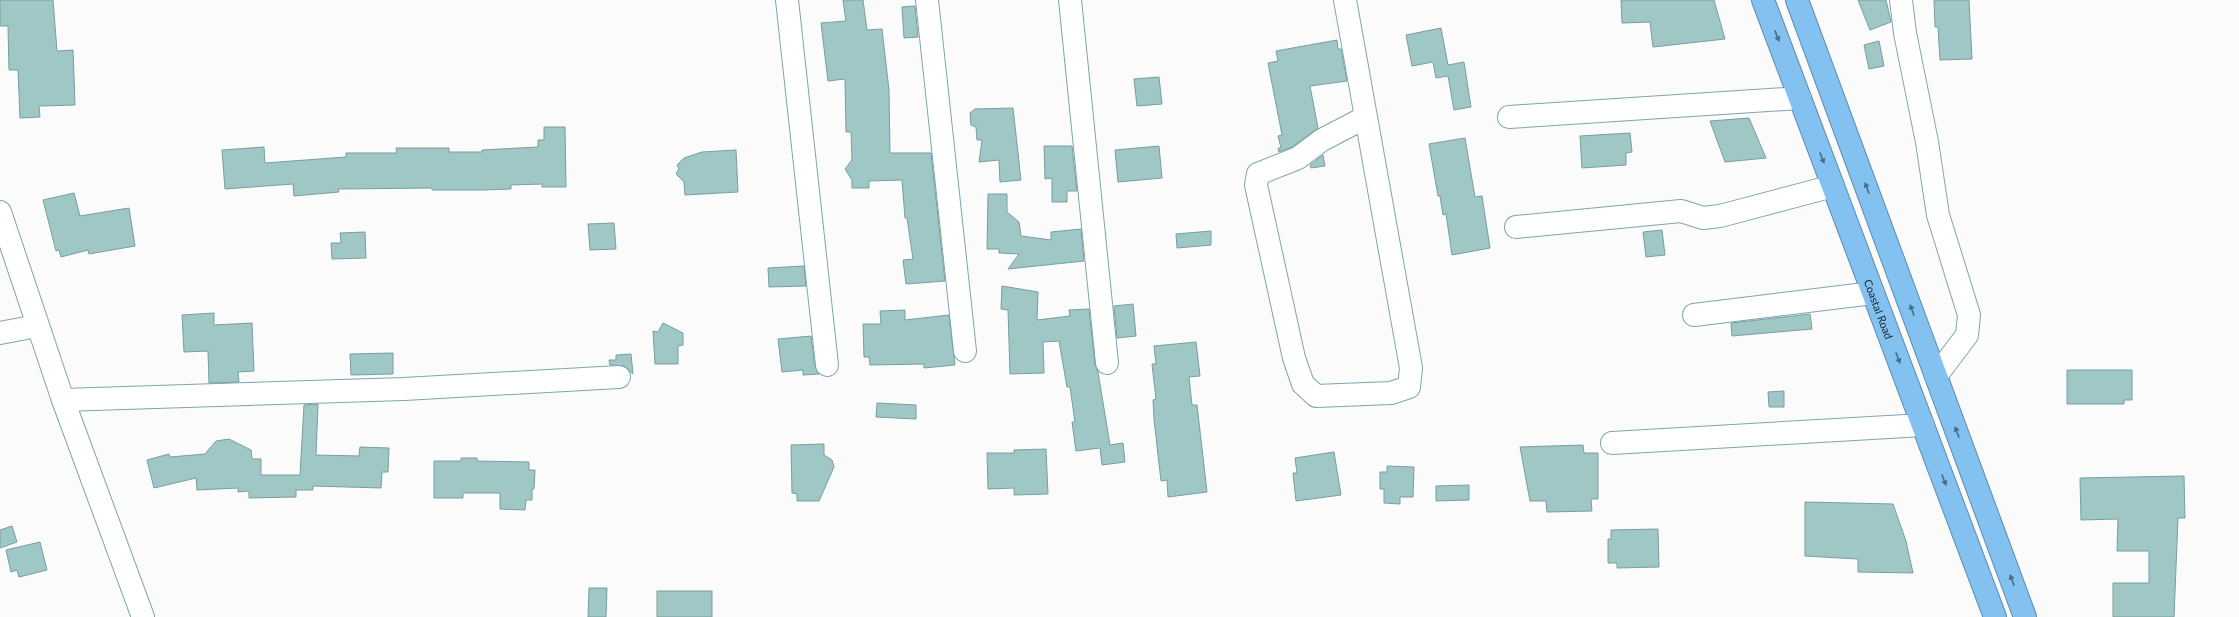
<svg xmlns="http://www.w3.org/2000/svg" width="2239" height="617" viewBox="0 0 2239 617" font-family="Lato,sans-serif">
	<rect width="100%" height="100%" fill="#fbfbfb"/>
	<g fill="#9fc7c6" stroke="#779f9d">
		<path d="M0,0H53L57,51L73,50L75,105L39,106L40,117L20,118L18,70H9L8,26H0Z"/>
		<path d="M843,0H863L867,30L882,29L889,90L890,153H931L945,281L906,284L903,260L913,259L907,218H905L902,180L869,181V188H852V180L845,169L852,160L851,132H846L845,79L828,81L821,23L846,21Z"/>
		<path d="M1621,0H1714L1725,39L1653,47L1650,22L1622,23Z"/>
		<path d="M1858,0H1886L1891,22L1870,30Z"/>
		<path d="M1934,0H1969L1972,59L1940,60L1938,27H1935Z"/>
		<path d="M915,6L918,37L904,38L902,7Z"/>
		<path d="M1441,28L1448,65L1464,62L1471,107L1454,110L1448,76L1436,78L1433,62L1412,66L1406,35Z"/>
		<path d="M1337,40L1338,49H1341L1347,81L1310,86L1318,128L1292,147L1279,152L1278,148H1281L1278,136L1282,135L1268,63L1278,61L1276,51Z"/>
		<path d="M1879,41L1884,66L1869,69L1864,45Z"/>
		<path d="M1159,77L1162,104L1137,106L1134,79Z"/>
		<path d="M1013,108L1021,180L1000,182L999,160L979,162L982,140H977L976,127L971,125L970,113L975,109Z"/>
		<path d="M1749,118L1766,158L1725,162L1710,121Z"/>
		<path d="M544,127H565L566,187H542V184L511,185V189L483,190H432V188L338,189L339,192L294,196L293,184L225,189L222,150L264,147L265,163L346,157V153H397L396,148H449V152H482V150L538,147V140H544Z"/>
		<path d="M1630,133L1632,152L1626,153V165L1582,168L1580,136Z"/>
		<path d="M1465,138L1475,197L1482,196L1490,248L1452,255L1446,214L1443,215L1440,196H1438L1429,144Z"/>
		<path d="M1044,146H1072L1077,191H1067V202H1052V178L1045,179Z"/>
		<path d="M1159,146L1162,178L1118,182L1115,150Z"/>
		<path d="M736,150L738,192L685,195L684,182L676,174L679,169L677,165L684,158L702,152Z"/>
		<path d="M1323,155L1325,166L1311,168L1310,165Z"/>
		<path d="M74,193L80,216L129,208L135,246L89,254L88,250L61,257L59,250L56,251L43,200Z"/>
		<path d="M988,194H1007V212L1019,222L1021,236L1051,240V232L1081,229L1084,261L1008,269L1019,254L999,253V249H987Z"/>
		<path d="M614,223L616,249L590,250L588,224Z"/>
		<path d="M1662,230L1665,255L1646,257L1643,232Z"/>
		<path d="M1211,231V245L1177,248L1176,234Z"/>
		<path d="M365,232L366,258L332,259L331,243H341L340,233Z"/>
		<path d="M804,266L806,286L769,287L768,268Z"/>
		<path d="M1002,286L1038,292L1037,320L1070,316L1069,310L1089,309L1095,364L1098,372L1110,445L1123,443L1125,462L1102,465L1100,448L1076,451L1072,422H1075L1070,387H1067L1059,341L1043,342L1044,373L1010,374L1008,310L1001,309Z"/>
		<path d="M1133,304L1136,336L1117,338L1114,306Z"/>
		<path d="M905,310V320L949,315L955,365L924,368V364L870,365L869,357H864L863,324H881L880,311Z"/>
		<path d="M214,313V325L252,323L254,371L238,372L239,382L209,383L208,351L184,352L182,315Z"/>
		<path d="M1810,314L1812,329L1732,336L1731,323Z"/>
		<path d="M663,323L683,333V345L678,346V364H655L653,331L658,332Z"/>
		<path d="M811,336L815,366L819,374L803,375V370L782,372L778,339Z"/>
		<path d="M1196,342L1200,376L1189,377L1192,405H1197L1207,492L1168,497L1167,480L1161,481L1154,419L1153,400L1156,399L1152,364H1156L1154,346Z"/>
		<path d="M393,353V374L351,375L350,354Z"/>
		<path d="M631,354L633,374L624,366L610,365L609,360H616V355Z"/>
		<path d="M2067,370H2132V400H2124V404H2067Z"/>
		<path d="M1784,391V407H1769L1768,392Z"/>
		<path d="M877,403L916,405V419L876,417Z"/>
		<path d="M318,404L316,455L359,456L360,447L389,448L388,472H382L381,488L313,486V490H296V497L249,498V491L238,492V488L197,490L196,478L154,488L147,460L169,454L170,457L205,454L216,441L229,439L251,450L252,459H261V475H300L304,405Z"/>
		<path d="M824,444V455L832,460L834,467L819,501H797V494L792,493L791,445Z"/>
		<path d="M1583,445L1584,453H1598V499H1591L1592,511L1547,512L1546,501H1530L1520,447Z"/>
		<path d="M1046,449L1048,494L1014,495V488L988,489L987,453H1014V450Z"/>
		<path d="M1334,452L1341,495L1296,501L1293,473H1297L1295,458Z"/>
		<path d="M461,458H477V461L529,462V470H535L534,489H532V500H526L525,510L500,509V493H463V498H434V461H461Z"/>
		<path d="M1387,466L1414,467L1413,497H1400V504L1384,503V489H1380V472H1387Z"/>
		<path d="M2184,476L2185,518H2178L2174,617H2113V583H2149V551H2117L2118,519L2081,520L2080,478Z"/>
		<path d="M1469,485V500L1436,501V486Z"/>
		<path d="M1805,502L1893,504L1906,541L1913,573L1858,572V559L1805,556Z"/>
		<path d="M12,526L17,542L0,548V530Z"/>
		<path d="M1658,529L1659,567L1617,568V563H1608V539H1611V530Z"/>
		<path d="M40,542L47,570L19,577L17,570L11,572L6,550Z"/>
		<path d="M589,588H607L606,617H588Z"/>
		<rect x="657" y="591" width="55" height="26"/>
	</g>
	<g fill="none" stroke-linecap="round" stroke-linejoin="round">
		<g stroke="#7fa4af" stroke-width="24">
			<g id="minor">
				<path d="M787,0L827,365"/>
				<path d="M927,0L965,351"/>
				<path d="M1070,0L1107,363"/>
				<path d="M1345,0L1411,368L1409,387L1391,393L1316,396L1303,384L1294,358L1256,185L1258,174L1298,158L1322,140L1366,117"/>
				<path d="M1901,0L1905,33L1927,142L1938,215L1969,315L1967,335L1936,376"/>
				<path d="M1509,117L1800,98"/>
				<path d="M0,212L63,400L143,617"/>
				<path d="M1516,227L1681,211L1703,218L1720,216L1833,186"/>
				<path d="M1694,315L1873,293"/>
				<path d="M0,333L37,326"/>
				<path d="M63,400L404,389L619,377"/>
				<path d="M1612,443L1923,425"/>
			</g>
		</g>
		<g stroke="#5e8bac" stroke-width="24">
			<g id="highway">
				<path id="s1" d="M1763,0L1995,617"/>
				<path d="M1797,0L2025,617"/>
			</g>
		</g>
		<use href="#minor" stroke="#fff" stroke-width="22"/>
		<use href="#highway" stroke="#83c1f1" stroke-width="22"/>
	</g>
	<defs><path id="oneway-solid" d="M-6-.8H1V-3.2L6.5 0L1 3.2V.8H-6Z"/></defs>
	<g fill="#486c84">
		<use href="#oneway-solid" transform="translate(1777 36) rotate(69)"/>
		<use href="#oneway-solid" transform="translate(1822 158) rotate(69)"/>
		<use href="#oneway-solid" transform="translate(1867 188) rotate(-110)"/>
		<use href="#oneway-solid" transform="translate(1912 310) rotate(-110)"/>
		<use href="#oneway-solid" transform="translate(1898 358) rotate(69)"/>
		<use href="#oneway-solid" transform="translate(1957 432) rotate(-110)"/>
		<use href="#oneway-solid" transform="translate(1944 480) rotate(69)"/>
		<use href="#oneway-solid" transform="translate(2012 580) rotate(-110)"/>
	</g>
	<g text-anchor="middle" dominant-baseline="central" stroke-width="3" stroke-linejoin="round" paint-order="stroke">
		<g font-size="11" fill="#18272b" stroke="#fff">
			<text stroke="none"><textPath href="#s1" startOffset="330">Coastal Road</textPath></text>
		</g>
	</g>
</svg>
